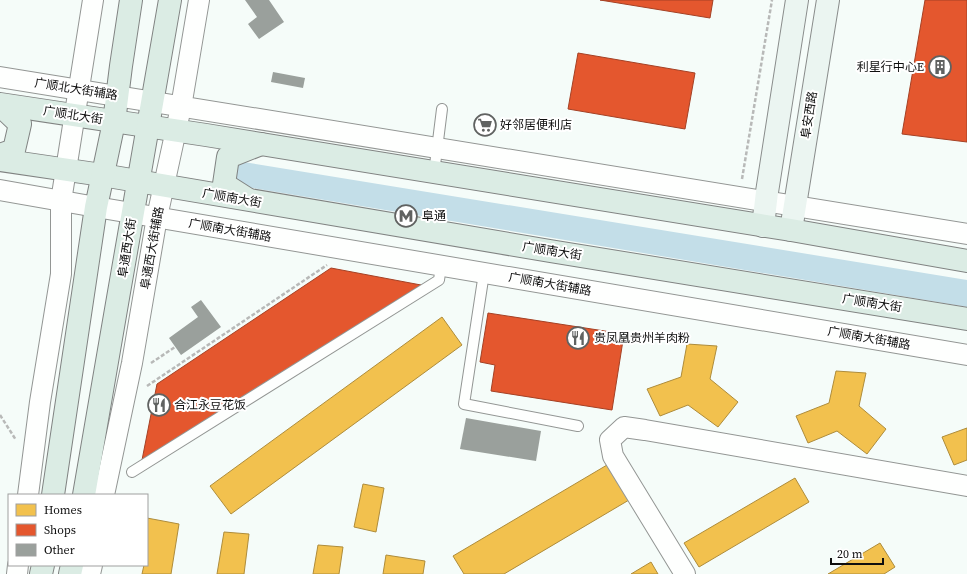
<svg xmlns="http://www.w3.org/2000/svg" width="967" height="574" viewBox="0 0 967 574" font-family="'Source Serif 4','Noto Sans SC',serif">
	<rect width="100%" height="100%" fill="#f5fcf9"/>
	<path fill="#c3dee8" d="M244,162L967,280V307L241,186L234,179L236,167Z"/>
	<g fill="#f2c14e" stroke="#ae8c3b">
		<path d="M442,317L462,345L231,514L210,486Z"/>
		<path d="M687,344L717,346L710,379L738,402L718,427L688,405L660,416L647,389L681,377Z"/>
		<path d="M836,371L866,373L859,406L886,429L867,454L837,431L808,443L796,416L829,403Z"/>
		<path d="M967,428V460L954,465L942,437Z"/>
		<path d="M607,465L629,500L504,574H464L453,556Z"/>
		<path d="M795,478L809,502L699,567L684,543Z"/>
		<path d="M363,484L384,488L376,532L354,527Z"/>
		<path d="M147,518L179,524L171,574H142L144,565H147Z"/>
		<path d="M224,532L249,534L244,574H217Z"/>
		<path d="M880,543L895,567L884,574H828Z"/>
		<path d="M318,545L343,547L339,574H313Z"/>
		<path d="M386,555L425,561L423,574H383Z"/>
		<path d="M651,562L658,574H631Z"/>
	</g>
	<g fill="#e4572e" stroke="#a44125">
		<path d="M600,0H713L710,18Z"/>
		<path d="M925,0H967V142L902,134Z"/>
		<path d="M578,53L695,73L685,129L568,109Z"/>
		<path d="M331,268L421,285L142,460L157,384Z"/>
		<path d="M488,313L624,334L612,410L491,391L495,365L480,362Z"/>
	</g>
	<g fill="#9aa09c">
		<path d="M245,0H269L284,22L259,39L248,24L257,17Z"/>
		<path d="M273,72L305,78L303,88L271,82Z"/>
		<path d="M201,300L221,327L181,355L169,338L198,317L191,307Z"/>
		<path d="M466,418L541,431L536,461L460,449Z"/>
	</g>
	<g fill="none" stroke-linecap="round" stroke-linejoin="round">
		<g stroke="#939694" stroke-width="12">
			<g id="lane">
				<path d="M434,173L442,109"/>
				<path d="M484,273L464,404L578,426"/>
				<path d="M132,472L439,280L441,266"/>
			</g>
		</g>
		<g stroke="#939694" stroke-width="22">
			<g id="street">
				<path d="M0,77L967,234"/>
				<path d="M0,190L96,207L967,355"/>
				<path d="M28,495L40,402L61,274V201L93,0"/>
				<path d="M104,495L132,363L157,217L181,107L199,0"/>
				<path d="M17,574L18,565"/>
				<path d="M90,574L92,565"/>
				<path d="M685,574L613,456L610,440L624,427L645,430L967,486"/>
			</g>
		</g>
		<g stroke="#898c8b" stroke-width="24">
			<g id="secondary">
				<path d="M763,226L767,192L797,0"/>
				<path d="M791,230L828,0"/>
			</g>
		</g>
		<g stroke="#808382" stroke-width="24">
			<g id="primary">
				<path d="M0,104L206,135L791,230L967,261"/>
				<path d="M0,105L20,124L14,150L0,155"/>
				<path d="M0,160L102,175L550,251L967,319"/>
				<path d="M246,198L224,184L228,157L261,144"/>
				<path d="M53,495L96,207L114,122L121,66L131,0"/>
				<path d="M84,495C113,330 140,165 170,0"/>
				<path d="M41,574L43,565"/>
				<path d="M70,574L72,565"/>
			</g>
		</g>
		<g stroke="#b8b9b8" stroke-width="2.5" stroke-dasharray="4 2" stroke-linecap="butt">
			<path d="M742,179L772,0"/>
			<path d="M151,363L175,347"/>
			<path d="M147,386L327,265"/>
			<path d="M0,415L16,440"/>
		</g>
		<use href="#lane" stroke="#fefffe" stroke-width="10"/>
		<use href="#street" stroke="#fefffe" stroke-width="20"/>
		<use href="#secondary" stroke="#ebf5f1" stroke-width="22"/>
		<use href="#primary" stroke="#dbece4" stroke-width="22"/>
	</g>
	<defs>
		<g id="building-ring" transform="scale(1.15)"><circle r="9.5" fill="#fff" stroke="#606261" stroke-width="1.5"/><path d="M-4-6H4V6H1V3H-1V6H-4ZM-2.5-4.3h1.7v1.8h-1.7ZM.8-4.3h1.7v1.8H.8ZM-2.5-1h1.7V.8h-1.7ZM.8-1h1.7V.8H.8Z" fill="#606261"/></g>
		<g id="supermarket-ring" transform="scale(1.15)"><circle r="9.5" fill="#fff" stroke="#606261" stroke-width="1.5"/><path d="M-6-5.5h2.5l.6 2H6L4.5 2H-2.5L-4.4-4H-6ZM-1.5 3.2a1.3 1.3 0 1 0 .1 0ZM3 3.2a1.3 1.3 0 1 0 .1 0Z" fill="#606261"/></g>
		<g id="metro-ring" transform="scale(1.15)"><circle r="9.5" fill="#fff" stroke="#606261" stroke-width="1.5"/><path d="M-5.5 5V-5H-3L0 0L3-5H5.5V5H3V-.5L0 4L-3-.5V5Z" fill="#606261"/></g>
		<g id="restaurant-ring" transform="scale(1.15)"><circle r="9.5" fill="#fff" stroke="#606261" stroke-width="1.5"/><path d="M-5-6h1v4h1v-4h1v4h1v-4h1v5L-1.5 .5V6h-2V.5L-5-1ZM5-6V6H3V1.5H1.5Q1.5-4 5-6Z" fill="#606261"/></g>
	</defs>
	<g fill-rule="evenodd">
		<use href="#building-ring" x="940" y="67"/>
		<use href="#supermarket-ring" x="485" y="125"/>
		<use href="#metro-ring" x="406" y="216"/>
		<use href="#restaurant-ring" x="578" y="338"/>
		<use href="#restaurant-ring" x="159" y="405"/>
	</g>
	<g text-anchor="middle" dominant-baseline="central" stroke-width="4" stroke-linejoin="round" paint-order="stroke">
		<g font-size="12" fill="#0f0f0f" stroke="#fff" text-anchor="start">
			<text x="924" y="67" text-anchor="end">利星行中心E</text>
			<text x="500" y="125">好邻居便利店</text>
			<text x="422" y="216">阜通</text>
			<text x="594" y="338">贵凤凰贵州羊肉粉</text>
			<text x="174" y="405">合江永豆花饭</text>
		</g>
		<g font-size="12" fill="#0f0f0f" stroke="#fff">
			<text transform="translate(76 89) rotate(9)">广顺北大街辅路</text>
			<text transform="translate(73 115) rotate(9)">广顺北大街</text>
			<text transform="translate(809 115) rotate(-81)">阜安西路</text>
			<text transform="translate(232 198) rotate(10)">广顺南大街</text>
			<text transform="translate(230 230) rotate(10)">广顺南大街辅路</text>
			<text transform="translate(127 248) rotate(-81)">阜通西大街</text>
			<text transform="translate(152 248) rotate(-80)">阜通西大街辅路</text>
			<text transform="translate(552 251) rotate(9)">广顺南大街</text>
			<text transform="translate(550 284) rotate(10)">广顺南大街辅路</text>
			<text transform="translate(872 303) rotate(9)">广顺南大街</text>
			<text transform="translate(869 338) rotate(10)">广顺南大街辅路</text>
		</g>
	</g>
	<rect x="8" y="494" width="140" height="72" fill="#ffffff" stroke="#9f9f9f"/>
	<rect x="16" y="504" width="20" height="12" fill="#f2c14e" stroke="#9f9f9f"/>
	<text x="44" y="514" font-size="12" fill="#0f0f0f">Homes</text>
	<rect x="16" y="524" width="20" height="12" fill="#e4572e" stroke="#9f9f9f"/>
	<text x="44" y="534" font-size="12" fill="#0f0f0f">Shops</text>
	<rect x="16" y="544" width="20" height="12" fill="#9aa09c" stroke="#9f9f9f"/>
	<text x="44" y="554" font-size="12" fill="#0f0f0f">Other</text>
	<path d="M831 558v6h52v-6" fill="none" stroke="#0f0f0f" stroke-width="2"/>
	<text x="837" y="558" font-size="12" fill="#0f0f0f" stroke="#ffffff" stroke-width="3" paint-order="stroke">20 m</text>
</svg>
